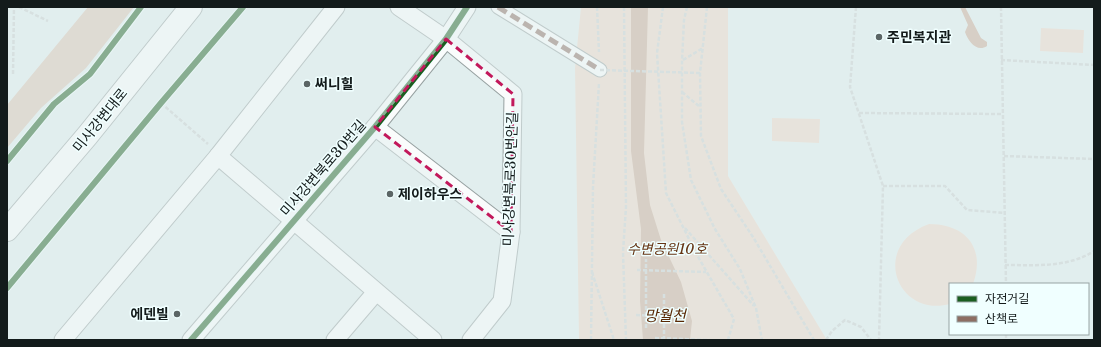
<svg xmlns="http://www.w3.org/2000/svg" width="1101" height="347" viewBox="0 0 1101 347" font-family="'Libre Baskerville','Noto Sans KR',serif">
	<rect width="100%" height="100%" fill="#e1eeee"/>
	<g fill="#eed6c6">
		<path d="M581,7H728V176L827,340H579L575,68Z"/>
		<path d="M1041,28L1084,30L1083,53L1040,51Z"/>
		<path d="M772,118L820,119L819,143L772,141Z"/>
		<path d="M929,224C966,224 986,248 973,284H950V304C897,318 869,246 929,224Z"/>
	</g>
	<path fill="#dac3b2" d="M88,7H134L86,68L41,108L7,148V105Z"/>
	<g fill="#caa994">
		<path d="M631,7H648L644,153L650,205L661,240L681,282L692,321L690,340H643L640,301L641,229L631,151Z"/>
		<path d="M960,7H965L981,38L987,42V46C977,53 968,41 965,32L968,25Z"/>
	</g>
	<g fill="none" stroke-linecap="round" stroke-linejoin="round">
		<g stroke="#97a1a1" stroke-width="15">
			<path id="pedestrian" d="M498,7L600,70"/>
		</g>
		<g stroke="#97a1a1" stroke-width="19">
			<g id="minor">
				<path d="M399,7L446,39L513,94L511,232L502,301L471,340"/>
				<path d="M375,127L511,232"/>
				<path d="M218,156L433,340"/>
				<path d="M63,340L218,156L336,7"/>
				<path d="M191,340L375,127L446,39L467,7"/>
				<path d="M335,340L376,292"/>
			</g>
		</g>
		<g stroke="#97a1a1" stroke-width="24">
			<path id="secondary" d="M7,230L87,136L191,7"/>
		</g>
		<g stroke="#c9cece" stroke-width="2.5" stroke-dasharray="4 2" stroke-linecap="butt">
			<path d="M19,7L48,21"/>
			<path d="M597,7L599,52"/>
			<path d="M624,7L626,207L623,252L626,340"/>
			<path d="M663,7L657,53L666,193L697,255L734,319L728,340"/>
			<path d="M687,7L684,20L682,61V122L691,180L715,229L740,269L756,308L762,340"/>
			<path d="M707,7L700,73L701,136L721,189L753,237L814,340"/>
			<path d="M856,7L850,87L883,186L879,340"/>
			<path d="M1001,7L1006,284"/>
			<path d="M683,60L703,48"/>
			<path d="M1001,60L1094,65"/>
			<path d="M13,74L14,7"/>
			<path d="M682,92L700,107"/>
			<path d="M161,103L208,144"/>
			<path d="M859,113L1002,114"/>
			<path d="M1004,156L1094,159"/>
			<path d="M883,186H945L967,210L1005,213"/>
			<path d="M685,228L754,306"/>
			<path d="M1005,265C1035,265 1068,268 1094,251"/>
			<path d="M637,270L706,272"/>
			<path d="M592,272L614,340"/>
			<path d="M636,315L673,317"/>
			<path d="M646,328V259"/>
			<path d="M1006,334V340"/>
			<path d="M655,338L710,340"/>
			<path d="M591,340L593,187L599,83"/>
			<path d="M664,340V293"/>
			<path d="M826,340L832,331L845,320L861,327L871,340"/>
		</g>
		<use href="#pedestrian" stroke="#fafcfc" stroke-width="13"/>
		<use href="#minor" stroke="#fafcfc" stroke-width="17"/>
		<use href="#secondary" stroke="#fafcfc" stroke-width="22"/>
		<path stroke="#c9cece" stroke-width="2.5" stroke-dasharray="4 2" stroke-linecap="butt" d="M600,70L700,73"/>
		<path stroke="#8d6e63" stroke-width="5" stroke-dasharray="10 5" stroke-linecap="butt" d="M498,7L600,70"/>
		<g stroke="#f0ffff" stroke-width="8">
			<g id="cycleway">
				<path d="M7,161L54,104L90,74L141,7"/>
				<path d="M7,288L161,103L243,7"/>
				<path d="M191,340L375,127L446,39L467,7"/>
			</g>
		</g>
		<use href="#cycleway" stroke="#1b5e20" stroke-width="6"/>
	</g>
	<path d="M0 0H1101V347H0ZM446,39L513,94L511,232L375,127Z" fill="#e1eeee" fill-opacity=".55" fill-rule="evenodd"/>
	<path fill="none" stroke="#c2185b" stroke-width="3" stroke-dasharray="8 5" stroke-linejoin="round" d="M446,39L513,94L511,232L375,127Z"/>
	<g fill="#5b6565" stroke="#f0ffff" stroke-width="1.5">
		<circle cx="879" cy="37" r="4"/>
		<circle cx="307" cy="84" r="4"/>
		<circle cx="390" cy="194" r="4"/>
		<circle cx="177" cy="314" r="4"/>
	</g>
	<g text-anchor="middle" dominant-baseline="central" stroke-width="3" stroke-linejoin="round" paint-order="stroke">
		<g font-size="14" font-weight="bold" fill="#131b1b" stroke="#f0ffff" text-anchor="start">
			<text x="887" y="37">주민복지관</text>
			<text x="315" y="84">써니힐</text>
			<text x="398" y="194">제이하우스</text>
			<text x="169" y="314" text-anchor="end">에덴빌</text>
		</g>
		<g font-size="14" fill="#131b1b" stroke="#f0ffff">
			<text transform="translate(100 120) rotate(-51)">미사강변대로</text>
			<text transform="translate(323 168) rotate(-49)">미사강변북로30번길</text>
			<text transform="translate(510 179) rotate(-88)">미사강변북로30번안길</text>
		</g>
		<g font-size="14" font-style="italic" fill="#663413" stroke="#f0ffff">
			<text x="667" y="249">수변공원10호</text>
		</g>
		<g font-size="15" font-style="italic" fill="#592804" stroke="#f0ffff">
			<text x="665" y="315">망월천</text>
		</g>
	</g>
	<rect width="1101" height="347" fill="none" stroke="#131b1b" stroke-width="16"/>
	<rect x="949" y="283" width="140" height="52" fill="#f0ffff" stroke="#98a4a4"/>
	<rect x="957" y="296" width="20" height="6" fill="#1b5e20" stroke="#98a4a4"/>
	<text x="985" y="303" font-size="12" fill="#131b1b">자전거길</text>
	<rect x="957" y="316" width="20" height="6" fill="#8d6e63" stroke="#98a4a4"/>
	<text x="985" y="323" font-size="12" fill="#131b1b">산책로</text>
</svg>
